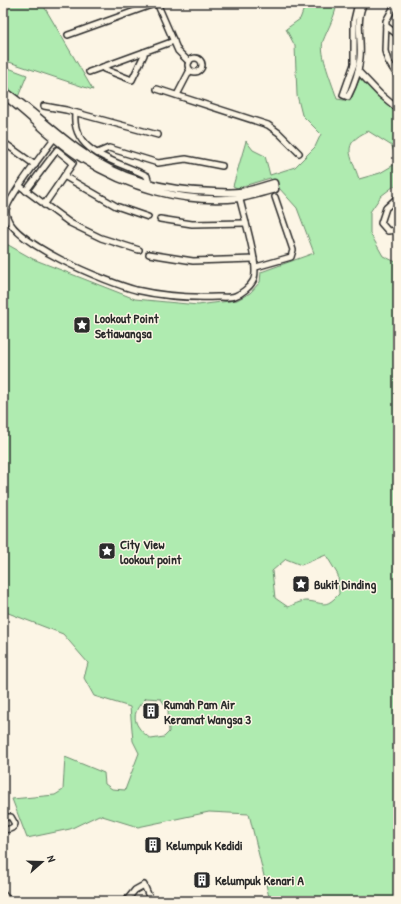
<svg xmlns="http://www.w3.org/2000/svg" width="401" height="904" viewBox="0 0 401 904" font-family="'Patrick Hand',sans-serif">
	<rect width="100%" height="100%" fill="#fcf5e5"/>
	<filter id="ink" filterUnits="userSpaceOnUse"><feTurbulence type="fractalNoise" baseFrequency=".025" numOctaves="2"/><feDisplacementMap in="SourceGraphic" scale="8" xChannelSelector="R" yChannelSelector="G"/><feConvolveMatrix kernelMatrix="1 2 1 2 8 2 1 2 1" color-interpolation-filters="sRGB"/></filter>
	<g filter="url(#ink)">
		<g fill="#afebb0" stroke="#6d8b6e" fill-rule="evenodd">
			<path d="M3,3H42L93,90L3,60Z"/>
			<path d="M306,3H337C335,17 328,28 323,41C319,54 333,85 337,99L350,101L360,78L398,114V183L381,196L370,212V233L383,256L398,263V901H270L249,814L209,812L138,827L99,815L70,829L27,838L12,799L55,795L63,790L65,757L104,773L105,784L112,789L125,790L139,753L133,741L130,707L94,696L84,678L88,663L63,634L3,611V242L33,259L135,299L198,305L237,300L250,293L260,282L261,272L314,253L297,208L270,178L237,188L233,186L246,141L253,150L265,156L270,175L295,167L315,147L321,134L302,115L297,95L295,46L286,29L300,19ZM368,131L392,146L397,163L380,173L359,179C351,155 340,144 368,131ZM326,555L338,575L339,594C324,610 324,602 306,601C300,601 293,605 288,607L275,598L272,571L286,559L301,565ZM146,698L161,699L168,710L169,732L164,737L151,739C133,726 129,714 146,698Z"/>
			<path d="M3,66L27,75L18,97L3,88Z"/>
		</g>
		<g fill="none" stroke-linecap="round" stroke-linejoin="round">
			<g stroke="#2b2b2b" stroke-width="8">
				<g id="minor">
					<path d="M157,3L178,51L189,62"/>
					<path d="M358,3L354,20V64L343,95L348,97C354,85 359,72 360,58C362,40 355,20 364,3"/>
					<path d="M396,3L386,21L385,51L388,61L398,77"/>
					<path d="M386,26L398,35"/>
					<path d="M68,35L157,3"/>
					<circle cx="195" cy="65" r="7"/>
					<path d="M103,67L104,69L132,80L144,55V52"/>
					<path d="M358,71L380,94L398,109"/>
					<path d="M89,72L174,41"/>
					<path d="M157,89L268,125L279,133L299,153"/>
					<path d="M177,95L190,70"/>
					<path d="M44,106L66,110L158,135"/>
					<path d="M75,113C71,155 120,161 147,176L149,184"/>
					<path d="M56,136C47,148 6,200 6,211C5,242 109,283 136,290C162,296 190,298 217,297C222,297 230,298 235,296C241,294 250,287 253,281C261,268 242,212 239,195"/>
					<path d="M3,142L35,165"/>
					<path d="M97,153L109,148L158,163L186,159L222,166"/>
					<path d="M64,176L116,206L148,217"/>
					<path d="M20,186L70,223L101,238L139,250"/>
					<path d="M26,191L57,150L73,163L44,205"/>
					<path d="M398,197L386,208L381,223L388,231L398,230"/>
					<path d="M160,219L192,224L246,223"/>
					<path d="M149,254L193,261L254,259"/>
					<path d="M256,267L291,257L293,250L275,197"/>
					<path d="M3,820L6,817H11L15,824C13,829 8,830 3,829"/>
					<path d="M3,894L9,901"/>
					<path d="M126,901L135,890L144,885L151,901"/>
					<path d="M229,901L234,900"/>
				</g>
			</g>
			<g stroke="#2b2b2b" stroke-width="9">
				<path id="tertiary" d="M3,90C31,109 55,133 82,152C120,180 168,191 214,192C222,192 231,193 239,192C250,191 263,186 274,183L275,189C263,192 251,196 240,198C184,204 128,188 81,158C53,141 30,114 3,95"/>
			</g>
			<use href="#minor" stroke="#fcf5e5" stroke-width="5"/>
			<use href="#tertiary" stroke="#fcf5e5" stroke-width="6"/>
		</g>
	</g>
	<defs>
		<g id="sight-square" transform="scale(0.9)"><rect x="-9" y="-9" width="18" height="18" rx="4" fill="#2b2b2b" stroke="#fcf5e5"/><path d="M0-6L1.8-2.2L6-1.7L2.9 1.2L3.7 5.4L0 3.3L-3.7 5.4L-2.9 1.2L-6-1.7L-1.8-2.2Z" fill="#fff"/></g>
		<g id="building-square" transform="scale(0.9)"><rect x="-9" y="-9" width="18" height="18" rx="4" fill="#2b2b2b" stroke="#fcf5e5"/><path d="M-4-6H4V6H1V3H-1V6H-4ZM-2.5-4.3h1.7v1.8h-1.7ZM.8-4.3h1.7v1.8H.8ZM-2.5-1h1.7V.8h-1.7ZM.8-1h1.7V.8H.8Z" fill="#fff"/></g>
	</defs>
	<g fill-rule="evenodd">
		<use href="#sight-square" x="82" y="325"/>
		<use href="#sight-square" x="107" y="551"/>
		<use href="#sight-square" x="301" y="584"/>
		<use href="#building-square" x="151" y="711"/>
		<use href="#building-square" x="153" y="845"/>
		<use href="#building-square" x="202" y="880"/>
	</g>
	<g text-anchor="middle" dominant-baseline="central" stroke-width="3" stroke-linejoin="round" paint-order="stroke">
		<g font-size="13" font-weight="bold" fill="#2b2b2b" stroke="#fcf5e5" text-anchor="start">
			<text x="95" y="318">Lookout Point<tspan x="95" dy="15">Setiawangsa</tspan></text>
			<text x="120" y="544">City View<tspan x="120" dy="15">lookout point</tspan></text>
			<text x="314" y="584">Bukit Dinding</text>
			<text x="164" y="704">Rumah Pam Air<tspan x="164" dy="15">Keramat Wangsa 3</tspan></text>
			<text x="166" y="845">Kelumpuk Kedidi</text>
			<text x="215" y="880">Kelumpuk Kenari A</text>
		</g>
	</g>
	<rect width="401" height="904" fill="none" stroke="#fcf5e5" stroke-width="16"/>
	<rect x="8" y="8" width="385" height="888" fill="none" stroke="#2b2b2b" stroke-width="1.5" filter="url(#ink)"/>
	<g transform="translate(42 862) rotate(70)" stroke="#fcf5e5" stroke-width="3" paint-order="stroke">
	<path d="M0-3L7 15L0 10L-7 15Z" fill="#2b2b2b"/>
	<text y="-6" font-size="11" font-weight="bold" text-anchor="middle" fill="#2b2b2b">N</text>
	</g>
</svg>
